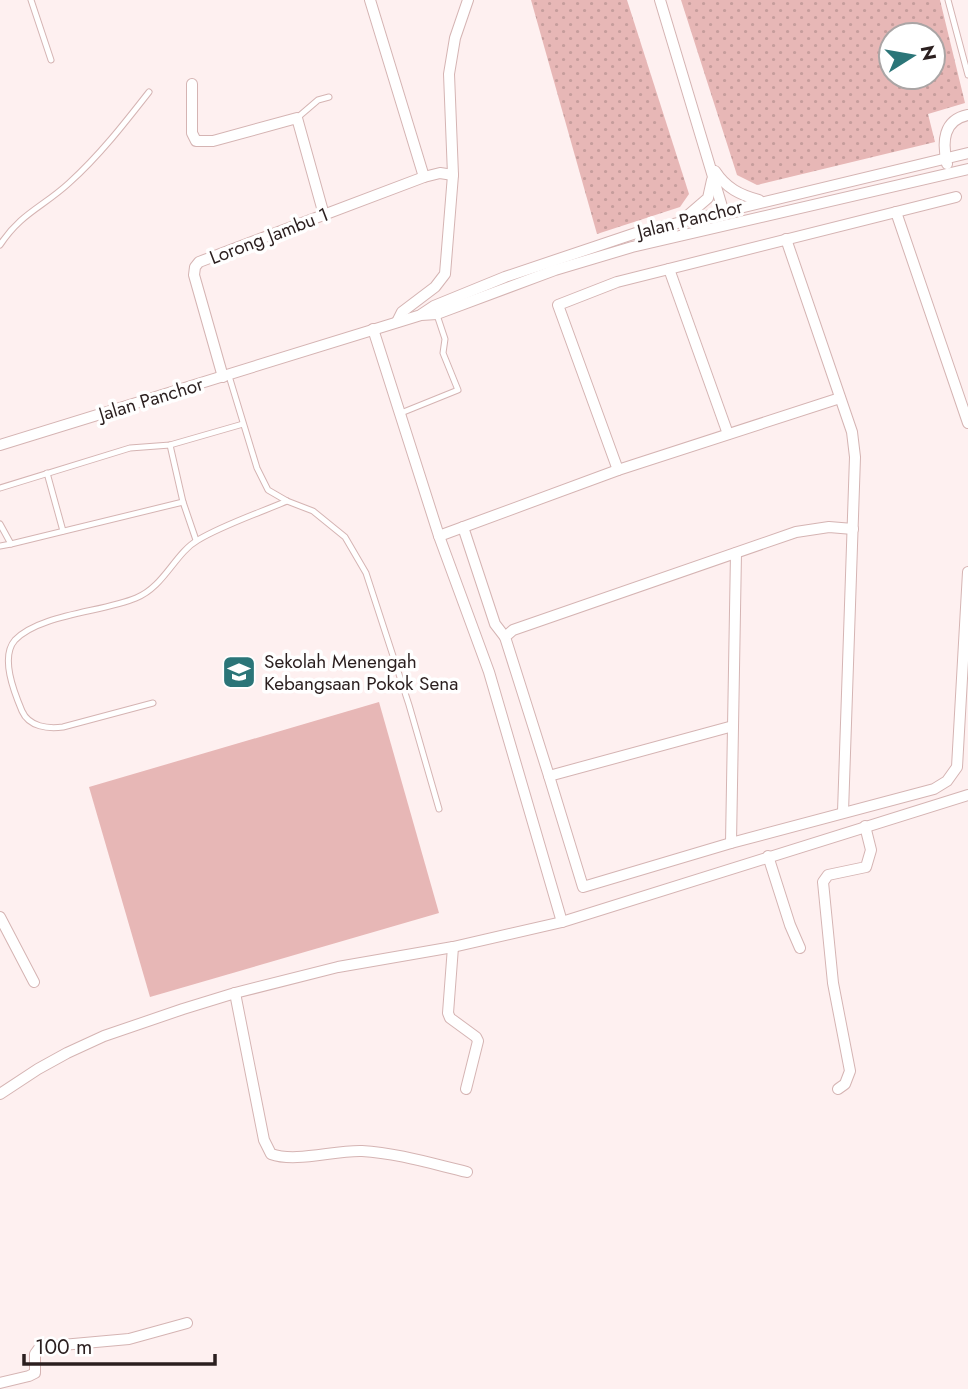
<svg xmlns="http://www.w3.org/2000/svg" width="968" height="1389" viewBox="0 0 968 1389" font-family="Jost,sans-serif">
	<defs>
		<pattern id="grass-dots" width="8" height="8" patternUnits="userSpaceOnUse" patternTransform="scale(1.75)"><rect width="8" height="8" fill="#e7b7b6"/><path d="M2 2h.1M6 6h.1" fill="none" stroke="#c69d9c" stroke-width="1.8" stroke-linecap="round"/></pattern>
	</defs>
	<rect width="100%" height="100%" fill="#fef0f0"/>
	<g fill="url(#grass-dots)" fill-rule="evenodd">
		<path d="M531,0H627L689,194L680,207L597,234Z"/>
		<path d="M681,0H940L965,103L928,114L935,142L757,185L737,175ZM933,35V77H891V35Z"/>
	</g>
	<path fill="#e7b7b6" d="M379,702L439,913L150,997L89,787Z"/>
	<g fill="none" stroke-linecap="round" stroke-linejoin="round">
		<g stroke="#d5b4b3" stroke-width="7">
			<g id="service">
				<path d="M31,0L51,60"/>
				<path d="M948,0L968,75"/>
				<path d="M297,118L318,100L329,97"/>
				<path d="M0,245C21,213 43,207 69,183C99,156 124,124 149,92"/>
				<path d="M229,376L257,468L268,490L287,501L313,511L345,537L366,573L409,705L439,809"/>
				<path d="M401,413L458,390L443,353L445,339L437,315"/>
				<path d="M170,445L183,502L196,540"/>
				<path d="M47,473L63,531"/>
				<path d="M0,488L130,448L170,445L243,424"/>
				<path d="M0,524L11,544L183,502"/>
				<path d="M0,546L11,544"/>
				<path d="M153,703L63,727C48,729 29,727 22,711C14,692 0,657 15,640C40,614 103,612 136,598C164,587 175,553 198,540C223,525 259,513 287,501"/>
			</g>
		</g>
		<g stroke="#d5b4b3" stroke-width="12">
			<g id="minor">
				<path d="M370,0L424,177"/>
				<path d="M660,0L723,210L721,214"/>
				<path d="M192,84V133L196,141H213L297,118L324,215"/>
				<path d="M947,164C942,142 943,120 968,115"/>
				<path d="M715,171C726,188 740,195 759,200"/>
				<path d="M896,212L968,423"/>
				<path d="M686,217L708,198L712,180"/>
				<path d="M786,239L852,432L855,457L843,812"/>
				<path d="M669,269L728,434"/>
				<path d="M422,314L434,306L505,277L636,233L968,153"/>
				<path d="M397,322L402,312L435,287L445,274L453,175L449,74L455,38L468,0"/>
				<path d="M373,329L439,536L489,672L562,922"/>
				<path d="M223,377L194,275L195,267L199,262L424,177L440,173L453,175"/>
				<path d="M0,445L421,315L437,314L555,270L632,247L968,169"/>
				<path d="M618,470L558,305L617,282L956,197"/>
				<path d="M463,527L495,624L505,637"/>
				<path d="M439,536L618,470L840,398"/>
				<path d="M733,726L549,776L505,637L513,630L796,532L829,527L853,529"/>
				<path d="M549,776L583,887L731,843L934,789L947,781L957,767L968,572"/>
				<path d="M731,843L736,553"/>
				<path d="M768,856L790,925L800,948"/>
				<path d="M0,917L34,982"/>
				<path d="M453,947L448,1013L450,1018L476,1037L478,1041L466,1089"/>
				<path d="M235,993L264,1140L271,1154C296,1163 334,1150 362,1151C397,1153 433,1164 467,1172"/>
				<path d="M838,1089L845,1084L850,1071L833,983L823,882L828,875L866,867L871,850L865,826"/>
				<path d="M0,1094L38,1069L67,1053L104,1036L183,1009L235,993L338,967L453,947L562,922L968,795"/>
				<path d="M0,1383L29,1376L35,1373V1354L40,1347L129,1339L187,1323"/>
			</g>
		</g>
		<use href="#service" stroke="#fff" stroke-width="5"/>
		<use href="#minor" stroke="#fff" stroke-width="10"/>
	</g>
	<defs>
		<g id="school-square" transform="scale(1.75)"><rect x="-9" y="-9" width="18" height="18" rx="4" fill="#2b7578" stroke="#fff"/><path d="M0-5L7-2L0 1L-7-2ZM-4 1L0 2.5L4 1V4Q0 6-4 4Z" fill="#fff"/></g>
	</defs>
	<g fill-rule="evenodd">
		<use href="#school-square" x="239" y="672"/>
	</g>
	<g text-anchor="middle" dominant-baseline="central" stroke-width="7" stroke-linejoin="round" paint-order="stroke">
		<g font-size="19" fill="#2b1f1f" stroke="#fff">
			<text transform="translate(690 219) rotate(-14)">Jalan Panchor</text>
			<text transform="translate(269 236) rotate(-21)">Lorong Jambu 1</text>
			<text transform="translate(151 399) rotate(-17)">Jalan Panchor</text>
		</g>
		<g font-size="19" fill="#2b1f1f" stroke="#fff" text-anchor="start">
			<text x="264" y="661">Sekolah Menengah<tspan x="264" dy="22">Kebangsaan Pokok Sena</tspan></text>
		</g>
	</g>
	<g transform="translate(912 56) rotate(79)"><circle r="33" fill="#ffffff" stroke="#aaa5a5" stroke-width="2"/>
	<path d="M0-5L12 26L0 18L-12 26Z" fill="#2b7578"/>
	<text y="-10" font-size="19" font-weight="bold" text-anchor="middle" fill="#2b1f1f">N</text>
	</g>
	<path d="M24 1354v10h191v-10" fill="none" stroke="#2b1f1f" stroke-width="3.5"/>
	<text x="35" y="1354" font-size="21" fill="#2b1f1f" stroke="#ffffff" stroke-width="5" paint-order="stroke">100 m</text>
</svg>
